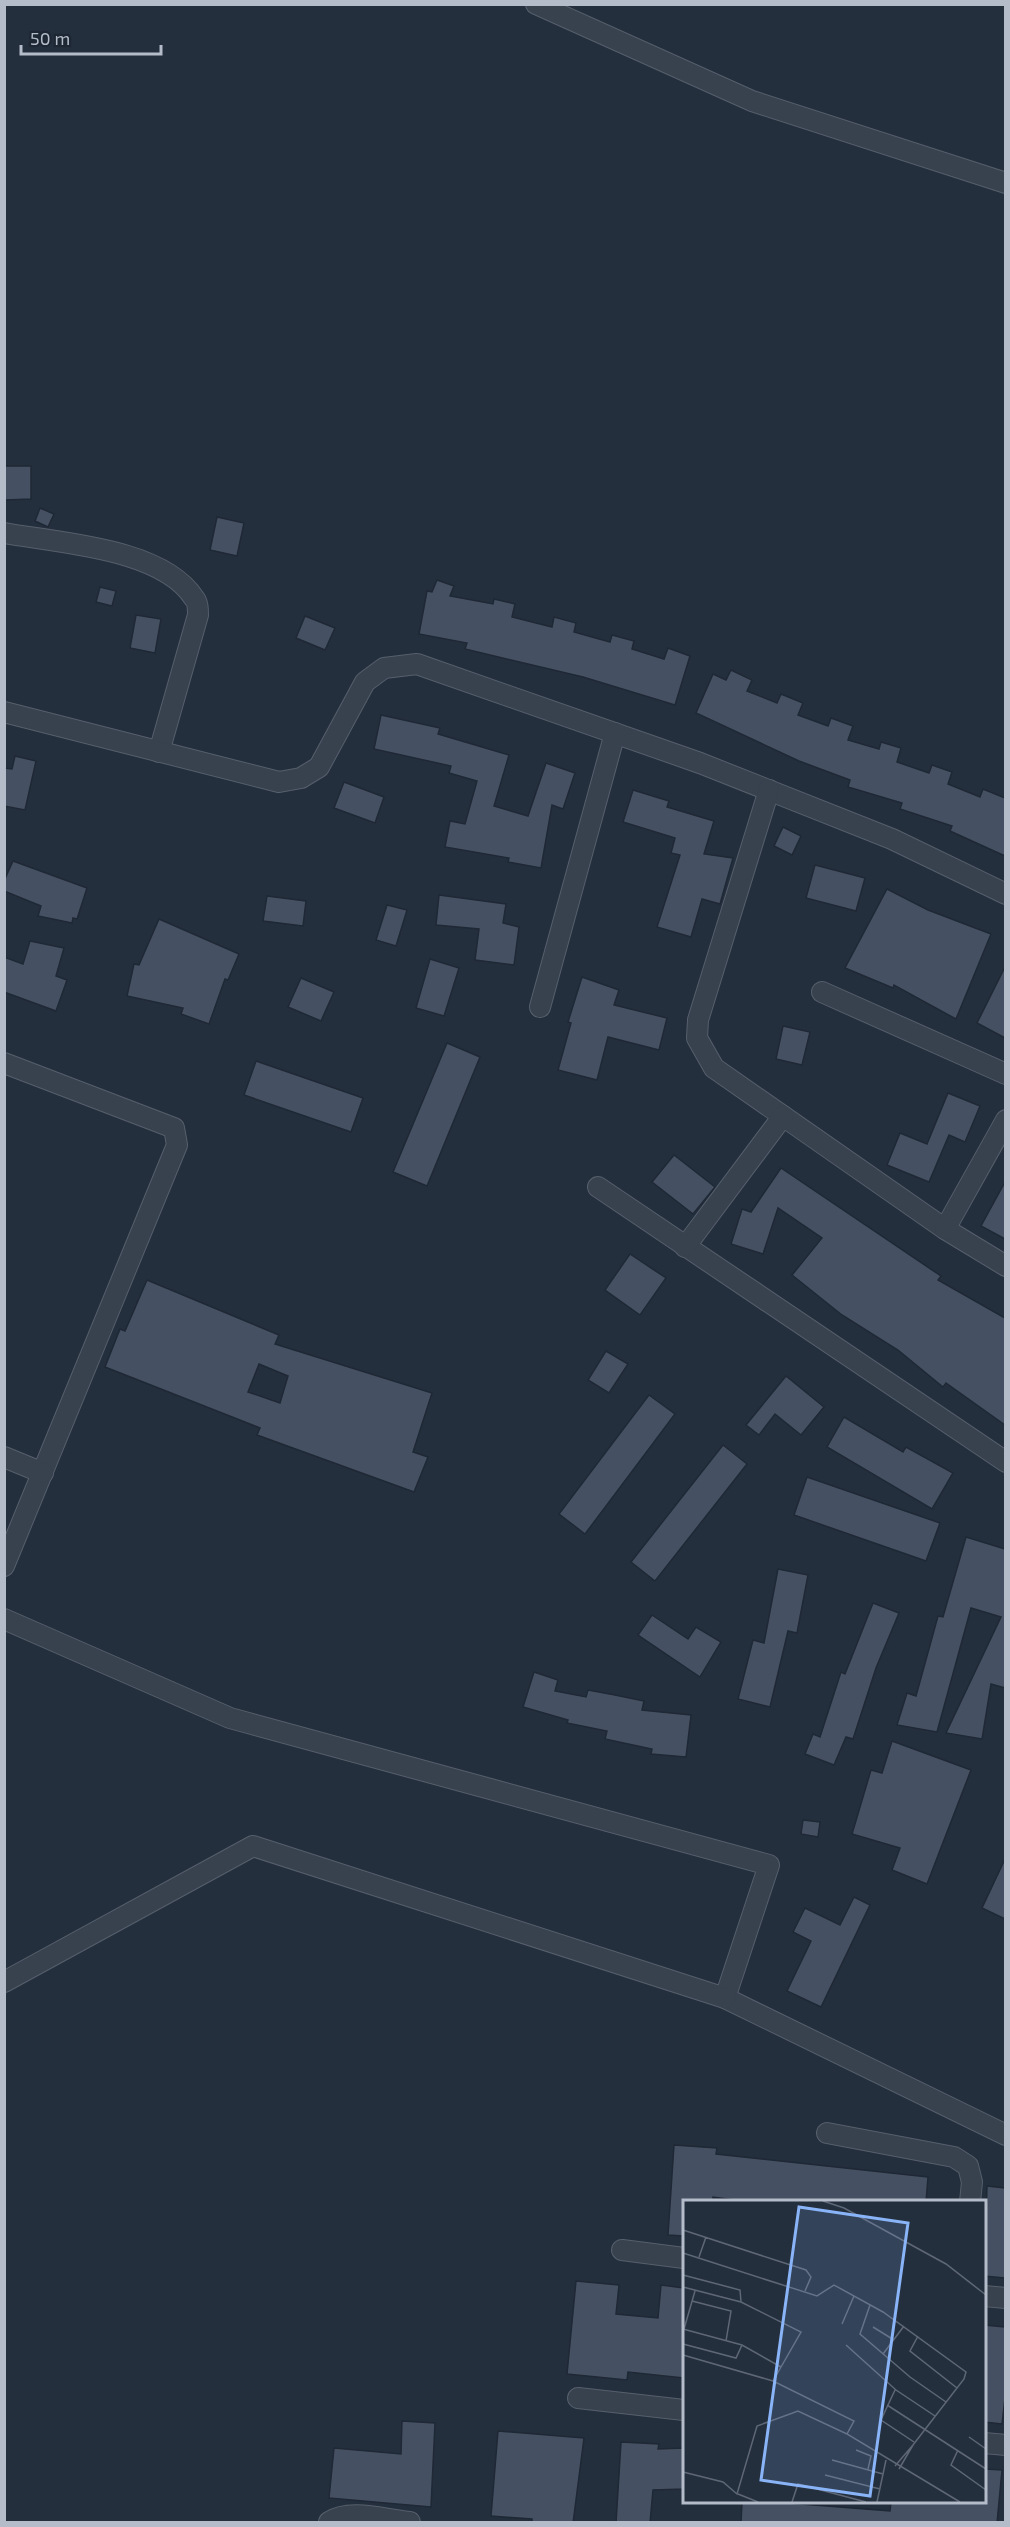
<svg xmlns="http://www.w3.org/2000/svg" width="1010" height="2527" viewBox="0 0 1010 2527" font-family="'Exo 2',sans-serif">
	<rect width="100%" height="100%" fill="#242f3e"/>
	<g fill="#455162" stroke="#1f2835" stroke-width="1.5" fill-rule="evenodd">
		<path d="M4,466H31V499L5,500Z"/>
		<path d="M40,508L54,514L48,527L35,521Z"/>
		<path d="M217,517L244,523L237,556L210,550Z"/>
		<path d="M437,580L454,586L450,596L493,604L494,599L515,604L512,617L552,627L554,617L576,623L574,632L610,642L612,635L634,641L632,649L664,659L668,648L690,656L675,705L583,677L465,649L467,643L419,634L427,591L432,592Z"/>
		<path d="M100,587L116,591L112,606L96,602Z"/>
		<path d="M136,615L161,619L155,653L130,648Z"/>
		<path d="M305,616L335,628L325,650L296,638Z"/>
		<path d="M731,670L752,680L747,691L777,703L781,694L803,703L798,715L828,726L831,718L853,726L848,740L879,749L881,742L901,748L897,762L929,773L932,765L952,772L948,784L980,797L983,789L1005,798V856L950,831L952,826L900,809L902,803L848,787L850,780L799,761L696,713L713,674L726,680Z"/>
		<path d="M381,715L440,728L438,734L509,755L494,806L528,816L546,763L575,773L563,809L552,805L541,868L508,862L509,858L445,847L450,821L465,824L477,781L449,773L451,766L374,749Z"/>
		<path d="M15,756L36,761L25,810L4,806V768L12,769Z"/>
		<path d="M344,782L384,797L375,823L334,808Z"/>
		<path d="M633,790L669,801L667,807L714,821L704,854L733,858L720,904L702,899L691,937L657,927L680,855L671,853L675,838L623,822Z"/>
		<path d="M783,827L801,836L792,855L774,846Z"/>
		<path d="M13,861L87,888L77,919L73,918L72,923L38,916L41,906L4,891V881Z"/>
		<path d="M815,865L865,878L856,911L806,898Z"/>
		<path d="M887,889L928,910L991,934L956,1019L894,985L893,988L845,968Z"/>
		<path d="M439,895L506,904L503,923L519,927L514,965L475,960L479,929L436,925Z"/>
		<path d="M267,896L306,901L303,926L263,921Z"/>
		<path d="M387,905L407,910L396,946L376,940Z"/>
		<path d="M159,919L239,954L228,980L225,979L209,1024L181,1014L183,1008L127,996L134,964L139,965Z"/>
		<path d="M30,941L64,948L56,976L67,980L56,1011L4,992V957L23,964Z"/>
		<path d="M430,959L459,968L444,1016L416,1008Z"/>
		<path d="M1005,967V1038L977,1023Z"/>
		<path d="M582,977L619,990L614,1005L667,1018L659,1050L608,1037L597,1080L558,1070L571,1023L568,1022Z"/>
		<path d="M301,978L334,992L321,1021L288,1007Z"/>
		<path d="M783,1026L810,1032L802,1065L776,1059Z"/>
		<path d="M447,1043L480,1057L427,1186L393,1172Z"/>
		<path d="M256,1061L363,1098L351,1132L244,1095Z"/>
		<path d="M948,1093L980,1106L965,1142L949,1135L929,1182L887,1165L900,1133L927,1144Z"/>
		<path d="M674,1155L715,1187L693,1214L652,1182Z"/>
		<path d="M781,1168L941,1276L938,1280L1005,1318V1425L946,1383L943,1387L898,1350L842,1315L792,1275L822,1238L778,1208L763,1254L731,1244L742,1209L751,1212Z"/>
		<path d="M1005,1182V1239L981,1226Z"/>
		<path d="M630,1254L666,1278L640,1315L605,1290Z"/>
		<path d="M147,1280L279,1335L275,1344L432,1393L413,1452L428,1457L414,1492L257,1435L260,1428L105,1367L120,1329L125,1331ZM259,1364L288,1376L280,1403L248,1392Z"/>
		<path d="M606,1351L628,1364L609,1393L588,1380Z"/>
		<path d="M786,1376L824,1407L801,1435L775,1414L759,1435L746,1425Z"/>
		<path d="M649,1395L675,1414L585,1534L559,1514Z"/>
		<path d="M844,1417L903,1452L906,1447L953,1473L932,1509L827,1447Z"/>
		<path d="M723,1445L747,1464L655,1581L631,1562Z"/>
		<path d="M807,1477L940,1523L926,1561L794,1515Z"/>
		<path d="M966,1537L1005,1549V1688L991,1684L982,1739L946,1733L1001,1617L971,1608L937,1732L897,1725L907,1693L916,1696L938,1616L943,1617Z"/>
		<path d="M778,1569L808,1575L797,1633L788,1631L770,1707L738,1699L753,1640L764,1643Z"/>
		<path d="M873,1603L899,1613L876,1668L853,1739L846,1737L834,1765L805,1754L813,1734L820,1737L841,1672L845,1674Z"/>
		<path d="M652,1615L688,1639L696,1627L721,1642L700,1677L638,1635Z"/>
		<path d="M534,1672L558,1680L555,1691L586,1697L588,1690L615,1695L644,1701L642,1710L691,1715L686,1757L651,1754L652,1749L605,1739L607,1731L567,1723L568,1720L523,1707Z"/>
		<path d="M892,1741L971,1770L927,1884L892,1870L900,1848L852,1834L871,1770L882,1773Z"/>
		<path d="M803,1820L820,1822L818,1837L801,1834Z"/>
		<path d="M1005,1859V1919L982,1908Z"/>
		<path d="M854,1897L870,1905L821,2007L787,1991L811,1941L793,1932L805,1908L840,1925Z"/>
		<path d="M674,2145L717,2148L716,2154L928,2177L926,2202H750L713,2197V2202H684V2236L668,2235Z"/>
		<path d="M987,2186L1005,2188V2278L984,2276Z"/>
		<path d="M576,2281L619,2285L616,2314L658,2318L661,2285L684,2288V2378L628,2372L627,2380L567,2374Z"/>
		<path d="M984,2325L1005,2327V2398L1002,2424L984,2422Z"/>
		<path d="M402,2421L435,2423L431,2507L329,2498L334,2448L401,2454Z"/>
		<path d="M498,2431L584,2438L573,2523H539L532,2522V2519L491,2516Z"/>
		<path d="M621,2442L659,2444L658,2449L684,2448V2489L653,2490L650,2523H616Z"/>
		<path d="M984,2469L1002,2470L997,2523H741L742,2502H775L890,2511L891,2502H984Z"/>
	</g>
	<g fill="none" stroke-linecap="round" stroke-linejoin="round">
		<g stroke="#565f6c" stroke-width="22">
			<g id="minor">
				<path d="M536,4L752,101L1006,183"/>
				<path d="M4,533C59,543 162,548 194,598C198,602 198,610 198,615L159,752"/>
				<path d="M4,712L279,782L301,778L319,767L365,682L384,668L417,664L700,763L892,839L1006,894"/>
				<path d="M769,790L698,1020L697,1038L714,1068L945,1229L1006,1266"/>
				<path d="M822,992L1006,1074"/>
				<path d="M540,1007L615,733"/>
				<path d="M4,1063L174,1128L177,1145L4,1566"/>
				<path d="M598,1187L1006,1462"/>
				<path d="M945,1229L1006,1120"/>
				<path d="M685,1247L783,1116"/>
				<path d="M4,1457L43,1473"/>
				<path d="M4,1619L230,1718L769,1865L725,1998L1006,2135"/>
				<path d="M4,1982L253,1846L725,1998"/>
				<path d="M827,2133L954,2157L968,2166L972,2182L970,2202"/>
				<path d="M622,2250L684,2258"/>
				<path d="M984,2296L1006,2298"/>
				<path d="M578,2398L684,2410"/>
				<path d="M984,2443L1006,2445"/>
				<path d="M329,2522C350,2508 386,2520 410,2522"/>
			</g>
		</g>
		<use href="#minor" stroke="#38414e" stroke-width="20"/>
	</g>
	<g transform="translate(683 2200)">
		<rect width="303" height="303" fill="#242f3e"/>
		<path fill="none" stroke="#5e6776" stroke-width="1.5" d="M140,1L161,8L263,64L303,95M0,30L123,70L128,77L122,91M0,53L134,96L151,85L200,112L283,172L281,179L230,245M16,57L23,37M0,75L57,90L58,102M0,87L58,102L118,132L90,181M9,101L48,111L43,141M187,105L177,134L227,177L263,202M159,124L171,96M190,127L211,140M0,129L59,145L98,167M1,129L12,91M235,136L227,151L274,188M0,144L53,158L59,145M163,145L213,190L252,216M200,154L221,126M0,155L90,181L171,221L164,234L277,302M212,190L198,220L231,242M204,205L303,269M286,237L303,249M173,250L188,256L185,269M275,250L268,265L303,290M149,260L200,274M212,266L230,245L216,269M0,272L40,282L54,294L74,226L115,211L164,234M142,275L197,289M55,294L75,302M109,302L115,284L183,302M194,302L203,260"/>
		<path fill="#8ab4f8" fill-opacity="0.15" stroke="#8ab4f8" stroke-width="3" d="M116,7L225,23L187,296L78,280Z"/>
		<rect width="303" height="303" fill="none" stroke="#b4bcc9" stroke-width="3"/>
	</g>
	<rect width="1010" height="2527" fill="none" stroke="#b4bcc9" stroke-width="12"/>
	<path d="M21 45v9h140v-9" fill="none" stroke="#b4bcc9" stroke-width="3"/>
	<text x="30" y="45" font-size="18" fill="#b4bcc9" stroke="#1d2633" stroke-width="4.5" paint-order="stroke">50 m</text>
</svg>
